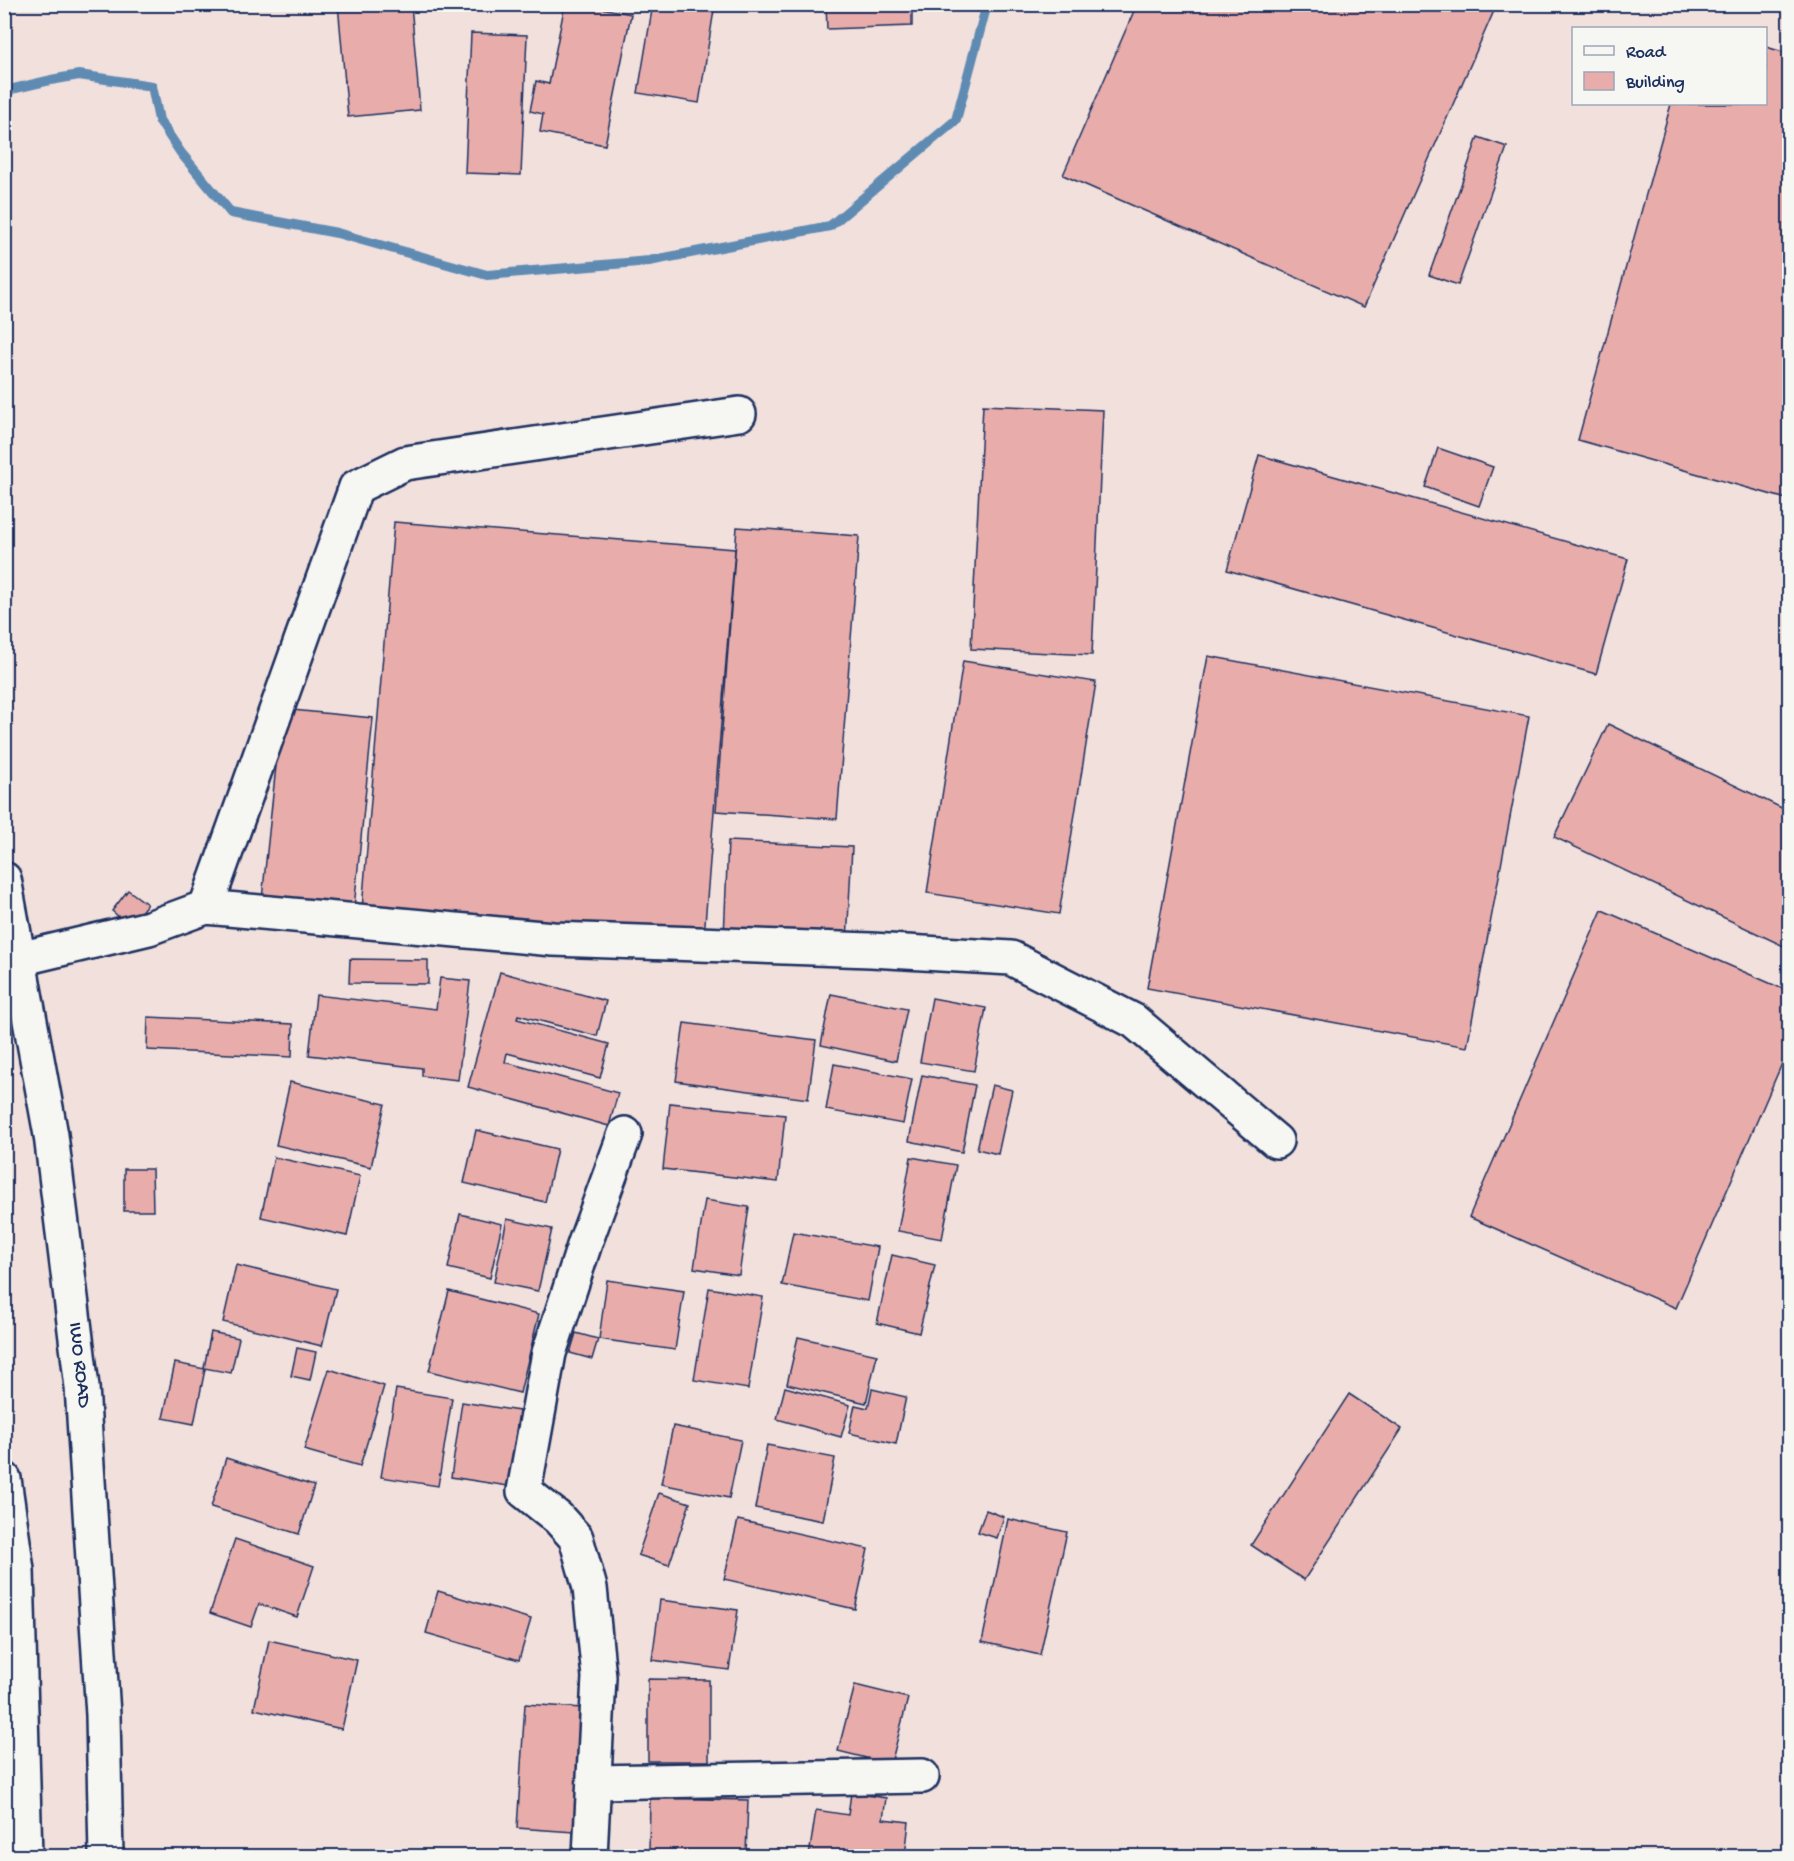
<svg xmlns="http://www.w3.org/2000/svg" width="1794" height="1861" viewBox="0 0 1794 1861" font-family="'Gochi Hand',sans-serif">
	<rect width="100%" height="100%" fill="#f2e0dd"/>
	<filter id="ink" filterUnits="userSpaceOnUse"><feTurbulence type="fractalNoise" baseFrequency=".0167" numOctaves="2"/><feDisplacementMap in="SourceGraphic" scale="12" xChannelSelector="R" yChannelSelector="G"/><feConvolveMatrix kernelMatrix="1 2 1 2 8 2 1 2 1" color-interpolation-filters="sRGB"/></filter>
	<g filter="url(#ink)">
		<g fill="none" stroke-linecap="round" stroke-linejoin="round">
			<path stroke="#5f8bb3" stroke-width="10" d="M4,91L51,80L79,75L152,86L159,120L181,153L231,213L337,233L487,275L649,261L830,226L956,120L987,4"/>
		</g>
		<g fill="#e8adab" stroke="#1b2f5e" stroke-width="1.5">
			<path d="M338,4H411L420,110L348,117Z"/>
			<path d="M565,4H582L631,14L605,145L540,132L543,114L530,111L536,81L549,84Z"/>
			<path d="M653,4H715L699,103L638,93Z"/>
			<path d="M826,4H912V26L827,29Z"/>
			<path d="M1137,4H1497L1364,307L1063,175Z"/>
			<path d="M471,33L527,35L521,175L465,173Z"/>
			<path d="M1766,47L1790,54V500L1578,440L1671,104H1766Z"/>
			<path d="M1478,137L1507,147L1458,285L1429,275Z"/>
			<path d="M983,405L1103,410L1092,655L971,649Z"/>
			<path d="M1438,448L1493,467L1479,506L1425,487Z"/>
			<path d="M1259,455L1628,559L1596,674L1227,570Z"/>
			<path d="M394,522L735,549L704,936L362,909Z"/>
			<path d="M737,527L859,536L837,819L716,811Z"/>
			<path d="M1208,656L1529,716L1467,1047L1147,988Z"/>
			<path d="M963,661L1096,682L1059,914L927,893Z"/>
			<path d="M282,709L373,718L354,908L262,899Z"/>
			<path d="M1608,724L1790,812V949L1554,837Z"/>
			<path d="M728,841L852,847L847,942L724,937Z"/>
			<path d="M128,890L147,904L130,926L112,911Z"/>
			<path d="M1602,910L1790,992V1045L1676,1308L1469,1217Z"/>
			<path d="M350,959L428,960V984L349,983Z"/>
			<path d="M500,972L606,1001L597,1036L518,1015L517,1019L609,1044L600,1078L507,1053L505,1062L618,1093L609,1126L468,1087Z"/>
			<path d="M440,978L470,981L458,1080L422,1076V1068L309,1055L316,995L436,1009Z"/>
			<path d="M831,994L907,1009L896,1061L821,1045Z"/>
			<path d="M932,998L986,1008L974,1071L920,1062Z"/>
			<path d="M148,1017L293,1024L292,1057L147,1050Z"/>
			<path d="M684,1023L816,1040L808,1099L676,1081Z"/>
			<path d="M834,1064L912,1079L903,1124L826,1110Z"/>
			<path d="M922,1075L975,1085L962,1152L909,1141Z"/>
			<path d="M290,1082L385,1104L371,1167L276,1145Z"/>
			<path d="M992,1085L1012,1090L998,1154L977,1149Z"/>
			<path d="M670,1103L785,1115L778,1182L663,1169Z"/>
			<path d="M476,1130L557,1149L545,1202L464,1183Z"/>
			<path d="M274,1157L360,1176L347,1236L261,1217Z"/>
			<path d="M911,1157L956,1165L942,1239L898,1231Z"/>
			<path d="M124,1169H152L153,1211H124Z"/>
			<path d="M705,1200L749,1207L739,1275L694,1268Z"/>
			<path d="M460,1214L502,1224L490,1278L448,1268Z"/>
			<path d="M507,1219L552,1229L538,1291L494,1282Z"/>
			<path d="M793,1232L878,1247L868,1301L782,1285Z"/>
			<path d="M892,1255L935,1265L919,1333L877,1323Z"/>
			<path d="M236,1265L336,1289L322,1346L223,1322Z"/>
			<path d="M607,1280L684,1291L675,1350L599,1339Z"/>
			<path d="M709,1288L763,1297L748,1389L694,1380Z"/>
			<path d="M449,1291L539,1314L520,1393L429,1371Z"/>
			<path d="M211,1332L239,1338L231,1373L204,1368Z"/>
			<path d="M576,1333L598,1339L592,1359L570,1353Z"/>
			<path d="M798,1337L877,1355L866,1403L787,1384Z"/>
			<path d="M297,1348L316,1352L310,1380L291,1376Z"/>
			<path d="M175,1363L205,1369L194,1424L163,1418Z"/>
			<path d="M329,1369L384,1386L360,1466L304,1450Z"/>
			<path d="M785,1387L850,1405L841,1437L777,1419Z"/>
			<path d="M396,1389L452,1398L438,1486L381,1477Z"/>
			<path d="M872,1389L906,1397L896,1444L849,1433L855,1405L868,1408Z"/>
			<path d="M1349,1394L1402,1429L1304,1580L1251,1545Z"/>
			<path d="M462,1402L519,1411L508,1486L451,1477Z"/>
			<path d="M673,1426L741,1440L729,1498L661,1484Z"/>
			<path d="M767,1445L835,1458L823,1521L755,1508Z"/>
			<path d="M226,1458L314,1486L299,1534L211,1507Z"/>
			<path d="M659,1493L690,1503L669,1565L638,1555Z"/>
			<path d="M986,1510L1004,1517L997,1538L978,1532Z"/>
			<path d="M1008,1519L1067,1532L1040,1655L982,1642Z"/>
			<path d="M738,1520L868,1549L855,1609L724,1579Z"/>
			<path d="M235,1539L314,1566L297,1617L259,1604L251,1627L210,1613Z"/>
			<path d="M438,1591L531,1619L519,1660L426,1633Z"/>
			<path d="M660,1600L738,1610L729,1670L652,1660Z"/>
			<path d="M269,1640L357,1660L342,1729L254,1709Z"/>
			<path d="M648,1679L709,1680V1761H648Z"/>
			<path d="M855,1685L908,1698L891,1764L838,1751Z"/>
			<path d="M525,1704L582,1708L574,1832L517,1828Z"/>
			<path d="M851,1793L886,1798L883,1819L909,1822L905,1856H809L816,1810L848,1815Z"/>
			<path d="M650,1798L748,1800L746,1854L649,1852Z"/>
			<path d="M296,1851L527,1856H296Z"/>
		</g>
		<g fill="none" stroke-linecap="round" stroke-linejoin="round">
			<g stroke="#1b2f5e" stroke-width="38">
				<g id="minor">
					<path d="M206,907L356,487L405,463L739,414"/>
					<path d="M19,959L149,928L206,907L553,939L871,950L1011,958L1134,1021L1276,1141"/>
					<path d="M594,1782L922,1776"/>
					<path d="M590,1856L599,1677L590,1588L576,1538L558,1518L524,1491L549,1353L585,1243L625,1134"/>
				</g>
			</g>
			<g stroke="#1b2f5e" stroke-width="38">
				<g id="major">
					<path id="s1" d="M4,879L51,1135L82,1387L103,1715L106,1856"/>
					<path d="M4,1479L17,1570L25,1856"/>
				</g>
			</g>
			<use href="#minor" stroke="#f6f6f2" stroke-width="33"/>
			<use href="#major" stroke="#f6f6f2" stroke-width="33"/>
		</g>
	</g>
	<g text-anchor="middle" dominant-baseline="central" stroke-width="4.5" stroke-linejoin="round" paint-order="stroke">
		<g font-size="20" fill="#1b2f5e" stroke="#f6f6f2">
			<text stroke="none"><textPath href="#s1" startOffset="492">IWO ROAD</textPath></text>
		</g>
	</g>
	<rect width="1794" height="1861" fill="none" stroke="#f6f6f2" stroke-width="24"/>
	<rect x="12" y="12" width="1770" height="1837" fill="none" stroke="#1b2f5e" stroke-width="2" filter="url(#ink)"/>
	<rect x="1572" y="27" width="195" height="78" fill="#f6f6f2" stroke="#9ea6b7" stroke-width="1.5"/>
	<rect x="1584" y="46" width="30" height="9" fill="#f6f6f2" stroke="#9ea6b7" stroke-width="1.5"/>
	<text x="1626" y="57" font-size="18" fill="#1b2f5e">Road</text>
	<rect x="1584" y="72" width="30" height="18" fill="#e8adab" stroke="#9ea6b7" stroke-width="1.5"/>
	<text x="1626" y="87" font-size="18" fill="#1b2f5e">Building</text>
</svg>
